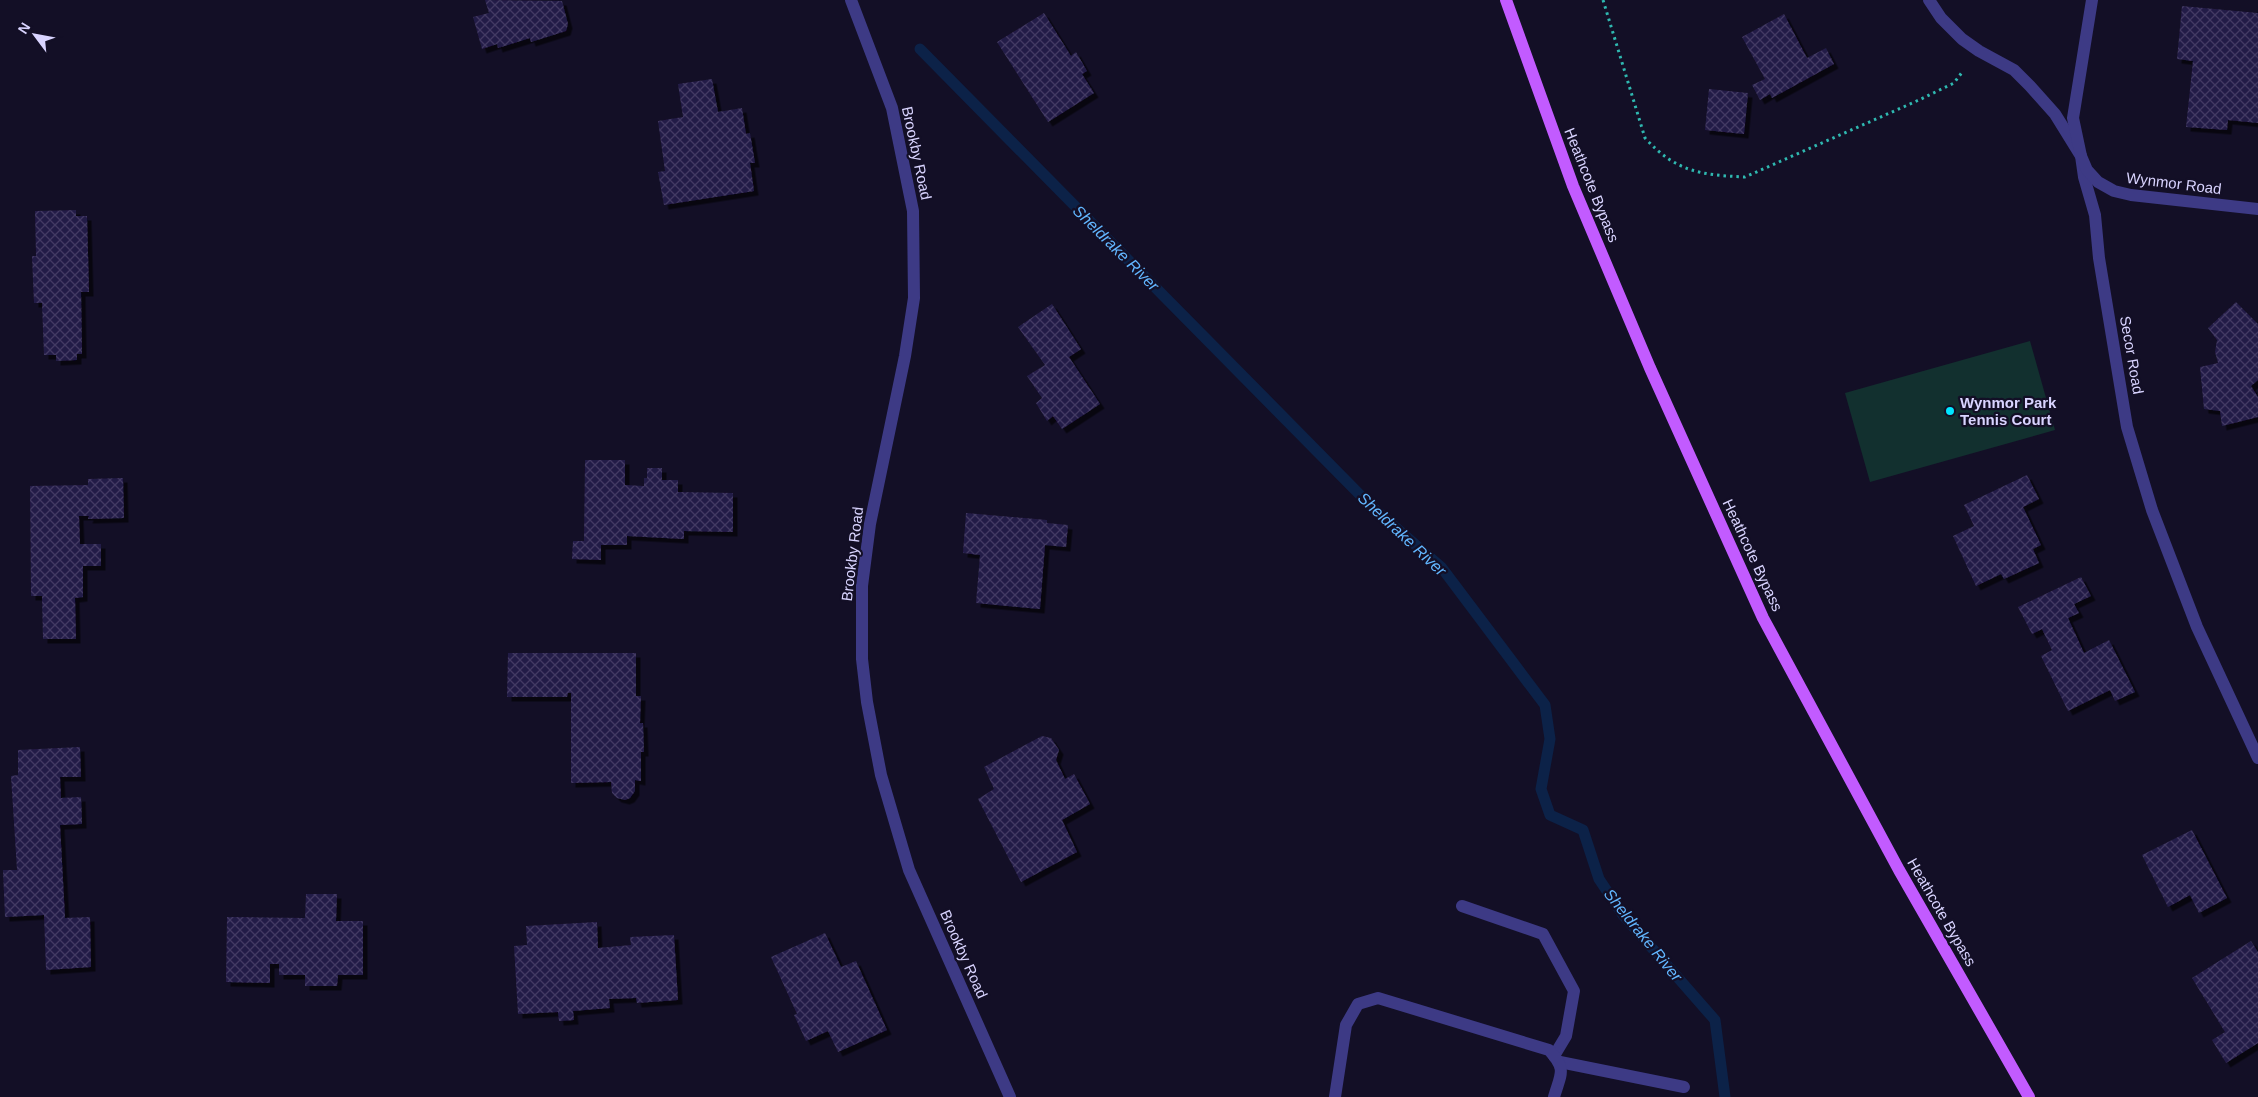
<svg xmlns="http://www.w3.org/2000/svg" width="2258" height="1097" viewBox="0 0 2258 1097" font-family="Helvetica,sans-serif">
	<defs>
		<pattern id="building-cross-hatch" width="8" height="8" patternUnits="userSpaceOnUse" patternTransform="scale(1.25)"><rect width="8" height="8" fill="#241b47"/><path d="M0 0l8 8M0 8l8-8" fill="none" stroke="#433b63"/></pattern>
		<filter id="shadow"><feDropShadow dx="4.5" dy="4.5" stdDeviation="0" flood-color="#0009"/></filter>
	</defs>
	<rect width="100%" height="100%" fill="#130f26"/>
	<path fill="#12302f" d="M2030,341L2055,430L1870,482L1845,393Z"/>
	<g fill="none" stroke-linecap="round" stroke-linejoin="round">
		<path stroke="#0c2248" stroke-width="11" d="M920,49L1371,506L1442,568L1545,705L1550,739L1541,789L1550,815L1583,830L1599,879L1623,915L1715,1020L1725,1097"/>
	</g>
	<g fill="url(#building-cross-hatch)" filter="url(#shadow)">
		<path d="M485,0L562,1L568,24L566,31L531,42L530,38L498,48L497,44L482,49L473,17L489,13Z"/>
		<path d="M2182,6L2258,13V123L2228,120L2227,130L2186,127L2193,61L2177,59Z"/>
		<path d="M1044,13L1071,56L1076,52L1087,71L1082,74L1094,93L1048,122L997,42Z"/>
		<path d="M1784,14L1807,58L1826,48L1834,64L1772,98L1770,94L1760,100L1752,85L1765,79L1742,37Z"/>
		<path d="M712,79L718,112L742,108L746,134L750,133L755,163H750L754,191L664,205L658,172L665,171L658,121L683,117L678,84Z"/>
		<path d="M1709,89L1748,93L1744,134L1705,130Z"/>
		<path d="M76,210V216H87L89,292H81L82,354H77V360L56,361V355H44L42,303H34L32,256H36L35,211Z"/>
		<path d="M2236,302L2258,324V380L2251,386L2258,397V417L2222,426L2220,411L2204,409L2200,367L2218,363L2215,352L2217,340L2208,328Z"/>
		<path d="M1052,304L1081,349L1069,357L1100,404L1062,429L1053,416L1047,421L1036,403L1042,398L1027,376L1045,365L1018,327Z"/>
		<path d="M585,460H625V485L644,486V478H647V468H662V480H678V492L733,493V532L684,531V539L627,536V545H601V560L572,559L573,541H584Z"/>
		<path d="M2027,475L2039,499L2023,507L2041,545L2033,549L2039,563L2004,579L2001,574L1976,586L1953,536L1974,526L1964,505Z"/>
		<path d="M123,478L124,518L88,519L89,516H79L80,544H101V566H83V597L75,598L76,639H43L42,596H31L30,486L88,485V479Z"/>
		<path d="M966,513L1047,520V523L1068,525L1066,547L1045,545L1040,609L976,603L980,555L963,553Z"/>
		<path d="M2081,577L2091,596L2074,604L2079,613L2068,618L2084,653L2109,640L2135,692L2115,701L2110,690L2068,711L2041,656L2052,650L2042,629L2032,634L2018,607Z"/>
		<path d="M508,653H636V696H641L640,723H643L644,752H641V781L635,780V791L630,798L625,800L617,798L612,793L611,782L571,783V693H568L567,697H507Z"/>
		<path d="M1042,736L1051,738L1059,750L1056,760L1065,779L1074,774L1090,804L1062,820L1077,852L1021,882L978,799L994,789L984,767Z"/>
		<path d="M80,747L81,777H60L61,798L81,797L82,824L60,825L65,918L90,917L91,967L46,970L44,915L5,917L3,870H17L11,776L18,775V750Z"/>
		<path d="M2192,830L2227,898L2199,913L2190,895L2168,907L2142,855Z"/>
		<path d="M306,894H337L336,921H363V975H338L337,986H305V975H279V964H270V983L226,982L227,917L305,918Z"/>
		<path d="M597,922L598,948L631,945L630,937L674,935L678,1000L637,1003L636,998L609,999L610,1008L573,1011L574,1020L559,1021L558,1012L518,1014L514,946L527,945L526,926Z"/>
		<path d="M825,933L841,967L856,961L887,1030L838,1052L828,1031L806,1041L794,1015L797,1014L771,957Z"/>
		<path d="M2251,941L2258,952V1043L2226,1063L2212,1040L2225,1032L2192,978Z"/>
	</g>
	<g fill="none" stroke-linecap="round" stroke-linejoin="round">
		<path stroke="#2fb8b0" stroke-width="3" stroke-dasharray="2.5 4" stroke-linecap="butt" d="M1603,0L1645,138C1676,172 1701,175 1745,177L1919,100L1954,83L1963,71"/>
		<g stroke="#3d3a85" stroke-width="12">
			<path d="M851,0L892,108L913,211L914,298L905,356L870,524L862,586V659L867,702L881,775L909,870L1010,1097"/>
			<path d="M1929,0L1941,18L1962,39L1979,51L2014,70L2030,86L2055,114L2081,156L2084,177L2095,215L2099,258L2127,427L2152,510L2197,627L2258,758"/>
			<path d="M2092,0L2073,118L2081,156L2087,170L2098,182L2114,191L2131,195L2258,209"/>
			<path d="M1462,906L1543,934L1574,991L1566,1036L1554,1056"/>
			<path d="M1560,1062L1684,1087"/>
			<path d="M1335,1097L1346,1025L1358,1004L1378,998L1549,1050C1567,1070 1561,1073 1554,1097"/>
		</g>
		<path stroke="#c25bff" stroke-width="12" d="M1506,0L1573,186L1650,368L1763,618L1899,870L2029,1097"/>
	</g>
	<circle fill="#00e5ff" stroke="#130f26" stroke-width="2" cx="1950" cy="411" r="5"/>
	<g text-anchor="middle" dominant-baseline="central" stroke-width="4.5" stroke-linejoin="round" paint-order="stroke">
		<g font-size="15" fill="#d9d4ff" stroke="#130f26">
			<text transform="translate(917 153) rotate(78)">Brookby Road</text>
			<text transform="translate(2174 183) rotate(7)">Wynmor Road</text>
			<text transform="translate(1592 185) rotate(68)">Heathcote Bypass</text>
			<text transform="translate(2132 355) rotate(80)">Secor Road</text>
			<text transform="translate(852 554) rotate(-83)">Brookby Road</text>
			<text transform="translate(1753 555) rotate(65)">Heathcote Bypass</text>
			<text transform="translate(1942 912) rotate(60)">Heathcote Bypass</text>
			<text transform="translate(964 954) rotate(66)">Brookby Road</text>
		</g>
		<g font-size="15" font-weight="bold" fill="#d9d4ff" stroke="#130f26" text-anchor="start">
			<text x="1960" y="402">Wynmor Park<tspan x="1960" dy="17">Tennis Court</tspan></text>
		</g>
		<g font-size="16" font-style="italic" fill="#62b6ff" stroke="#130f26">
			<text transform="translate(1116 248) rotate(45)">Sheldrake River</text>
			<text transform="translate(1402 534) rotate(43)">Sheldrake River</text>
			<text transform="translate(1643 935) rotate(51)">Sheldrake River</text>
		</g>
	</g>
	<g transform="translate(35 35) rotate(302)" stroke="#130f26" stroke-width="4" paint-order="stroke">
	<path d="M0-4L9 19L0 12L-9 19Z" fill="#d9d4ff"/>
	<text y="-8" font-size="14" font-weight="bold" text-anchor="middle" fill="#d9d4ff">N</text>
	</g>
</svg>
